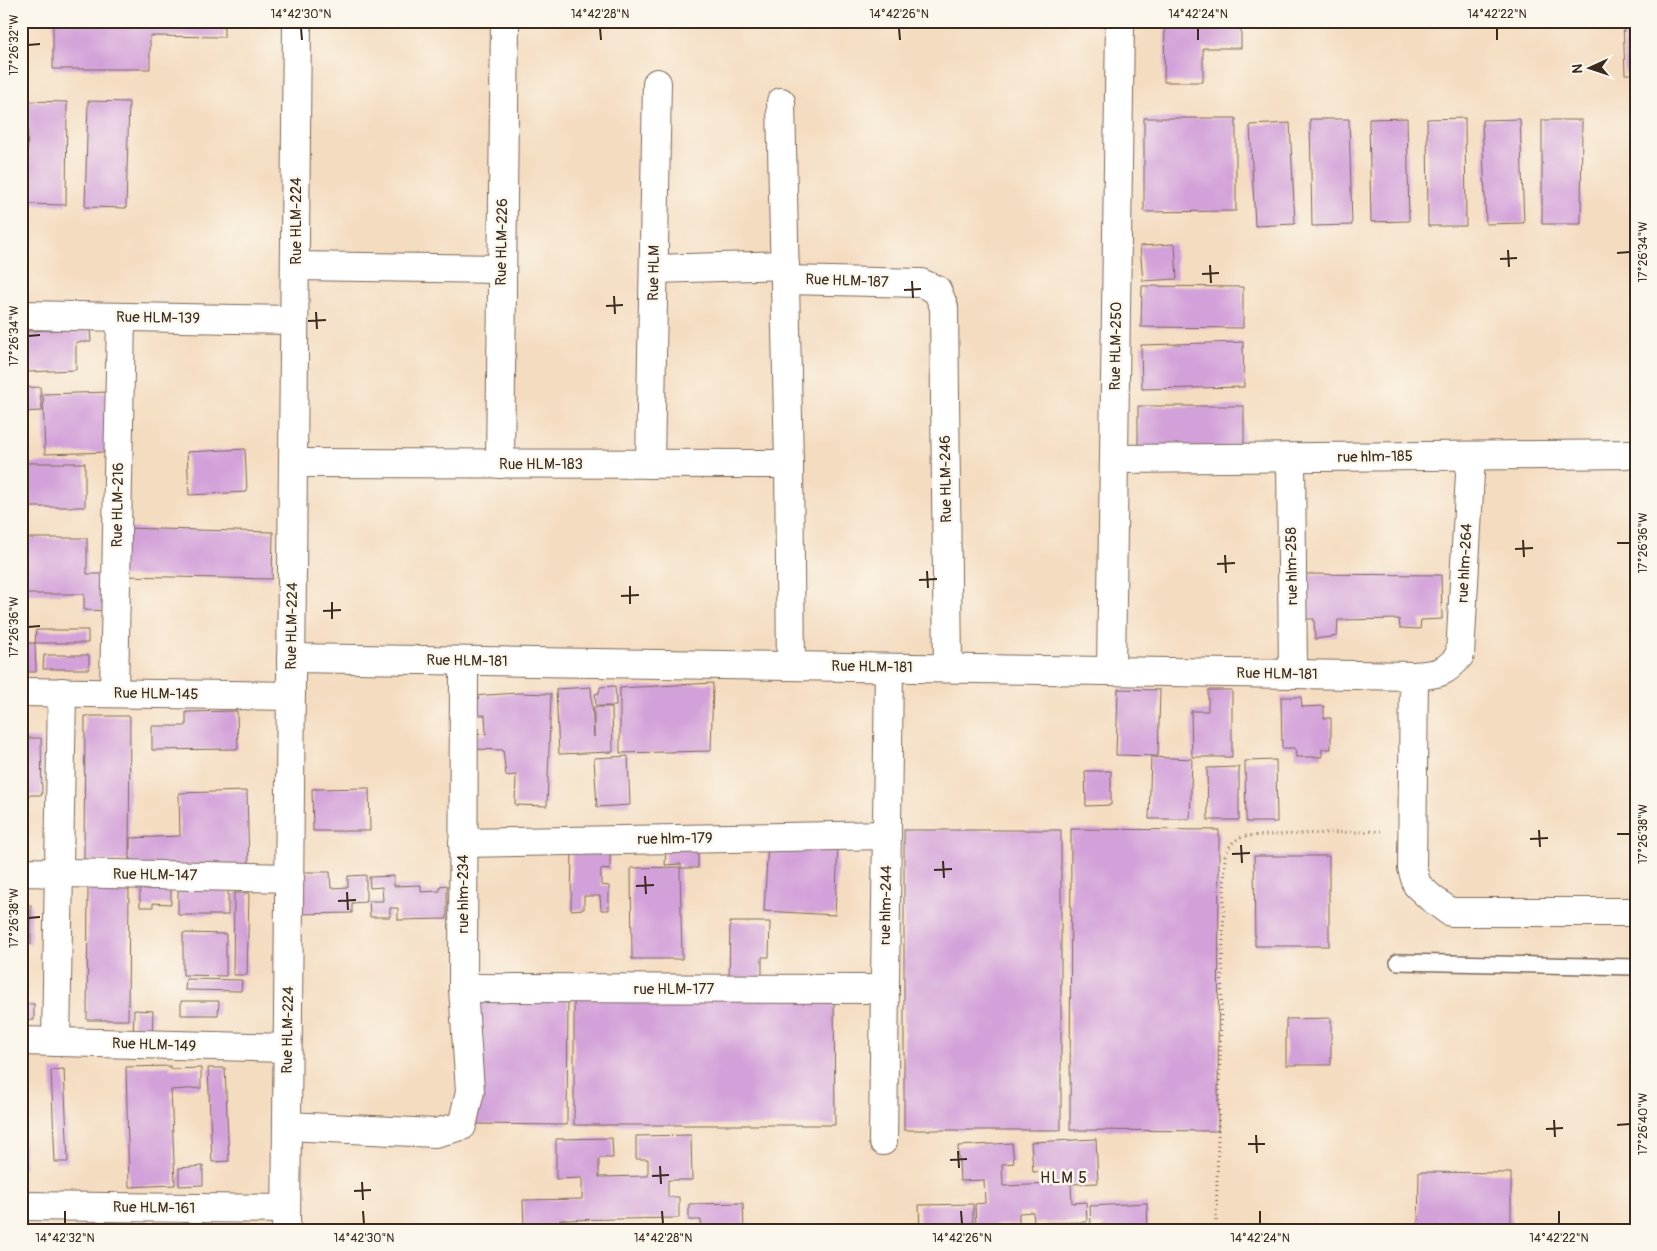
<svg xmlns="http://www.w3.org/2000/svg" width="1657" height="1251" viewBox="0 0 1657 1251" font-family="Pangolin,sans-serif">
	<rect width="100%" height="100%" fill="#fbf7ec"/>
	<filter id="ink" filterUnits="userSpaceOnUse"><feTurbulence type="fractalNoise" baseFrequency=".02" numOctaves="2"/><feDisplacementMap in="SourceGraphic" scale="10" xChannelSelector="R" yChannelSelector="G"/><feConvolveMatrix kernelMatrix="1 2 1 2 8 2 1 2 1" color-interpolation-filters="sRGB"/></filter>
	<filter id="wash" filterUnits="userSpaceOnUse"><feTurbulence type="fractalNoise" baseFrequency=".0096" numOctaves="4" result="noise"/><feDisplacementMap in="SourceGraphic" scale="20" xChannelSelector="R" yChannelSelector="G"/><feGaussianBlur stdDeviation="1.12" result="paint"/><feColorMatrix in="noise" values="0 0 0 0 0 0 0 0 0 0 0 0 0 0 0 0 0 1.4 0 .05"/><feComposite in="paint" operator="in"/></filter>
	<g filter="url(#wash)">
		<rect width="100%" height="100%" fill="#f4dcc0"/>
		<g id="blocks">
			<g fill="#d3a1d9">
				<path d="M53,21H224V37L150,36V69H53Z"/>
				<path d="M1165,21H1241V48H1203V82H1164Z"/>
				<path d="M1623,21H1636V74H1625Z"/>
				<path d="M28,101L67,102L66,205L27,204Z"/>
				<path d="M88,101L129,102L126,208L85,207Z"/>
				<path d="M1144,118H1236V211L1144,212Z"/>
				<path d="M1407,118L1409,221L1371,222L1369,119Z"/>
				<path d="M1465,118L1466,226H1428L1427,119Z"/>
				<path d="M1310,119H1349L1352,225L1312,226Z"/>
				<path d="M1520,119L1524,223L1486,224L1482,120Z"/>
				<path d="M1542,120H1582L1581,224H1542Z"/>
				<path d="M1290,123L1295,224L1255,226L1250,125Z"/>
				<path d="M1175,244L1177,279L1143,281L1140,246Z"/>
				<path d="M1142,286L1243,287V328L1141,327Z"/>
				<path d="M90,329L91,342H76V370L27,372L25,331Z"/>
				<path d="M1243,342L1244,387L1142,389L1141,345Z"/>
				<path d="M40,387L42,411L21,412V388Z"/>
				<path d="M110,392L111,452L45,454L43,394Z"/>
				<path d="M1138,406H1244V449L1138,448Z"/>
				<path d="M245,449L247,492L189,495L187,452Z"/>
				<rect x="21" y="463" width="64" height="44"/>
				<path d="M122,528L273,532L272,579L121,576Z"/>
				<path d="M21,538H87V574H110V611L84,610V594H21Z"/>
				<path d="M1298,574L1441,575L1442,619L1421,620L1420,629L1400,628L1399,619L1338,620L1337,636L1315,639L1314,619H1297Z"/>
				<path d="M36,630H88V643H35Z"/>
				<path d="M21,643H35L36,672H21Z"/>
				<path d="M44,655H89V669H43Z"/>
				<path d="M713,683L711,751L620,753V688Z"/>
				<path d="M615,686L616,706H596L595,694L599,693L600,687Z"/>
				<path d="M591,687L594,737V707H612L613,752L559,754L556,689Z"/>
				<path d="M1118,689L1160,690L1158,756L1116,755Z"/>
				<path d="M1208,690H1232V757H1192L1191,711H1208Z"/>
				<path d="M518,693L551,694L547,806L515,805L516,775L506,776L503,750L474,749L472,735L486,734L485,715H474L472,696Z"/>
				<path d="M1281,697H1301L1302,707L1324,706V718H1331V749H1322V757H1296L1295,748H1282Z"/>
				<path d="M237,711L238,749L152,750V726H186V712Z"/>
				<path d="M85,716H130L129,861H84Z"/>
				<path d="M25,738H41L42,795H21V747H25Z"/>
				<path d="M628,756L630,805L597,807L594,758Z"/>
				<path d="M1151,757L1192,759L1190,819H1149Z"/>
				<path d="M1276,760L1277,822H1246L1245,761Z"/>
				<path d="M1239,767V820H1208L1207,768Z"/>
				<path d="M1085,771H1111V805L1086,806Z"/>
				<path d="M369,788L370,831H313L312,789Z"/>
				<path d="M247,791L249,867L130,869V838L180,836L179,793Z"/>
				<path d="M1071,829L1219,830L1218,1131L1070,1130Z"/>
				<rect x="904" y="830" width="157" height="300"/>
				<path d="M768,842L838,845L835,915L764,911Z"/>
				<path d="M610,844V870L601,869V885L609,886V910H601L600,896H584V909L571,910L572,845Z"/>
				<path d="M698,848V868H681V864L665,865L666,849Z"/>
				<path d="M1254,856H1329V946H1255Z"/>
				<path d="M680,867L682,959H632L631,868Z"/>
				<path d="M293,872H330L331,888L348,887V876L366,875V902L352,903V913L294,914Z"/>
				<path d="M394,876V886L421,885V892L440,891V886L447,885V919L398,920V908H390V917H370L369,901H383L382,887L370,888L369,877Z"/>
				<path d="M171,879V904L153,903V907H140V888Z"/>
				<path d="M178,882L228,883V915H178Z"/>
				<path d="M88,884H129L128,1020H87Z"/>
				<path d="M234,893H249L247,975H233Z"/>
				<rect x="21" y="905" width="10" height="39"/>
				<path d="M730,922H770L769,957H762V985L729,984Z"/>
				<path d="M183,933L226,934V976L183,975Z"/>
				<path d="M186,979L242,980L241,991L185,990Z"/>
				<path d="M471,994L568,995L567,1125L470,1124Z"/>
				<path d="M574,994H834L835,1125H574Z"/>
				<path d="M181,1001H219L218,1015H181Z"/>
				<rect x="21" y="1004" width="13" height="16"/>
				<path d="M134,1010L153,1011L152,1037H133Z"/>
				<path d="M1331,1018V1065H1286V1019Z"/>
				<path d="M170,1066V1069L201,1068V1088L171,1090L175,1185L129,1187L126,1067Z"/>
				<path d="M208,1068H225L229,1161L212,1162Z"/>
				<path d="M64,1069L68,1162H55L51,1070Z"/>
				<path d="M691,1135L692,1180H668V1197H679V1218L560,1220V1230H524L523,1200L582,1199V1178L556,1179V1139L612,1138L613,1158H599V1177L648,1176V1159H636V1136Z"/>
				<path d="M21,1137H24L25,1167L21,1168Z"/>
				<path d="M1096,1139L1098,1183L1071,1184L1072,1203L1086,1202L1087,1222L1034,1223L1033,1212L1019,1213V1224L976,1226L975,1204L985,1203L984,1180L960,1181L958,1146L1012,1143L1014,1163L1002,1164L1003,1186L1055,1184L1054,1171L1033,1172L1031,1142Z"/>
				<path d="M203,1166V1185L179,1186V1168Z"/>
				<path d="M1419,1172L1511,1173V1230H1418Z"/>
				<path d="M743,1203L744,1230H702L701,1220H689V1204Z"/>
				<path d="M1147,1203L1148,1230H1104L1103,1225H1091L1090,1206Z"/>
				<path d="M973,1204V1224H964V1230H920L919,1205Z"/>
			</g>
		</g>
	</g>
	<g filter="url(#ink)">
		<use href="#blocks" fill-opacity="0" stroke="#7c6857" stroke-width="1"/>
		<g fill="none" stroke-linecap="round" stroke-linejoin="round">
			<g stroke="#7c6857" stroke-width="18">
				<path id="lane" d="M1398,962L1636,967"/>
			</g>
			<g stroke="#7c6857" stroke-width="30">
				<g id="street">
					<path d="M781,102L789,464L791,666"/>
					<path d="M295,266L502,269"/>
					<path d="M654,269L785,265"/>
					<path d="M785,280L921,283L937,290L944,307L948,668"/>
					<path d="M21,315L294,320"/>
					<path d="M1291,458L1293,674"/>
					<path d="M1114,459L1636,454"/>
					<path d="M293,463L789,464"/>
					<path d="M500,464L505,21"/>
					<path d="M650,464L657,83"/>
					<path d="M291,658L1414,676C1437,674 1445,674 1460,655L1471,456"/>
					<path d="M1111,671L1120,21"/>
					<path d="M1414,676L1412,868L1417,885L1431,898L1450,912H1636"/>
					<path d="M21,692L291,696"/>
					<path d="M114,693L121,317"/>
					<path d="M463,843L887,835"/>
					<path d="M21,872L290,878"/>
					<path d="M463,988L885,989"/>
					<path d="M21,1041L287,1048"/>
					<path d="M56,1042L62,692"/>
					<path d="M287,1126L435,1133L462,1126L470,1091L463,988L464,661"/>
					<path d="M883,1141L889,668"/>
					<path d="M21,1206L286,1209"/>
					<path d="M286,1230L297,21"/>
				</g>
			</g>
			<path stroke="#7c6857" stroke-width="3" stroke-dasharray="1 4" stroke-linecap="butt" d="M1216,1221L1225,856C1230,844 1234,839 1246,836L1381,831"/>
			<use href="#lane" stroke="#fff" stroke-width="15"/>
			<use href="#street" stroke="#fff" stroke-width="28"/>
		</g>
	</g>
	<path fill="none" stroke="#3b2a1e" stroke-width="2" d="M301,28L302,40M600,28L601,40M899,28L900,40M1198,28V40M1497,28V40M28,45L40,44M1508,250L1509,267M1617,253L1630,252M1500,259L1517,258M1210,265L1211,283M1202,274L1219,273M912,281L913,298M904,290L921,289M614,296L615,314M606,306L623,305M316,312L317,329M308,321L326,320M28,336L40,335M1523,540L1524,557M1617,543H1630M1515,549L1533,548M1225,555L1226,573M1217,564L1235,563M927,571L928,588M919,580L937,579M630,586V604M621,596L639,595M332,602V619M323,611L341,610M28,627L40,626M1539,830L1540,847M1617,834H1630M1530,839L1548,838M1241,845L1242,863M1232,854L1250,853M943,861L944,878M934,870L952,869M645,876L646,894M636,886L654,885M347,892L348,910M338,901L356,900M28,918L40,917M1554,1120L1555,1137M1617,1125L1630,1124M1546,1129L1563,1128M1256,1135L1257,1153M1248,1144H1265M958,1151L959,1168M950,1160L967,1159M660,1166L661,1184M652,1176L669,1175M362,1182L363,1200M354,1191L371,1190M65,1211V1224M363,1211L364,1224M662,1211L663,1224M961,1211L962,1224M1260,1211V1224M1559,1211V1224"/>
	<g text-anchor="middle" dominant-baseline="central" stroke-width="5" stroke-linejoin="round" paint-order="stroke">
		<g font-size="15" fill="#3b2a1e" stroke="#fbf7ec">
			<text transform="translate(296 221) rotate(-90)">Rue HLM-224</text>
			<text transform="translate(502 242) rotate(-89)">Rue HLM-226</text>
			<text transform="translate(654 273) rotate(-89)">Rue HLM</text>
			<text transform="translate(847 281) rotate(2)">Rue HLM-187</text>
			<text transform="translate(158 318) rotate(1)">Rue HLM-139</text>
			<text transform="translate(1116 346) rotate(-89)">Rue HLM-250</text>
			<text transform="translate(1375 457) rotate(-1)">rue hlm-185</text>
			<text x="541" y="464">Rue HLM-183</text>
			<text transform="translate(946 479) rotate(-91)">Rue HLM-246</text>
			<text transform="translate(118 505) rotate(-89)">Rue HLM-216</text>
			<text transform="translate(1465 563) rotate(-87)">rue hlm-264</text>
			<text transform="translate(1292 566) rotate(-91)">rue hlm-258</text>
			<text transform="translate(292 626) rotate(-89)">Rue HLM-224</text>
			<text transform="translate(467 661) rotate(1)">Rue HLM-181</text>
			<text transform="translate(872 667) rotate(1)">Rue HLM-181</text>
			<text transform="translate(1277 674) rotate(1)">Rue HLM-181</text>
			<text transform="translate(156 694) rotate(1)">Rue HLM-145</text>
			<text transform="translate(675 839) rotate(-1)">rue hlm-179</text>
			<text transform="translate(155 875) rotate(1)">Rue HLM-147</text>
			<text transform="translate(463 894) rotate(-90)">rue hlm-234</text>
			<text transform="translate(886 905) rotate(-89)">rue hlm-244</text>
			<text x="674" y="989">rue HLM-177</text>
			<text transform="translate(288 1030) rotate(-89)">Rue HLM-224</text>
			<text transform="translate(154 1045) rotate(2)">Rue HLM-149</text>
			<text transform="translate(154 1208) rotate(1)">Rue HLM-161</text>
		</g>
		<g font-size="16" letter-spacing="1" fill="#3b2a1e" stroke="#fbf7ec">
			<text x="1064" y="1178">HLM 5</text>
		</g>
	</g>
	<rect width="1657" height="1251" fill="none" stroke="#fbf7ec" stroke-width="55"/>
	<g transform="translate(1590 68) rotate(267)" stroke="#fbf7ec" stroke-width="4" paint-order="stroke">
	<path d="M0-4L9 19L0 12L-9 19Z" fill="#3b2a1e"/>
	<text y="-8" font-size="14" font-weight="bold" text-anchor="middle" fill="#3b2a1e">N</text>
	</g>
	<rect x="28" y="28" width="1602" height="1196" fill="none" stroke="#3b2a1e" stroke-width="2"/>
	<g font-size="12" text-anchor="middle" fill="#3b2a1e">
		<text x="301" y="18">14°42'30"N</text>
		<text x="600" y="18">14°42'28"N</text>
		<text x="899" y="18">14°42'26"N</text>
		<text x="1198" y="18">14°42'24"N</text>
		<text x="1497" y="18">14°42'22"N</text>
		<text transform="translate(14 45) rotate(-90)" y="4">17°26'32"W</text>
		<text transform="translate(1643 252) rotate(-90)" y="4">17°26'34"W</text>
		<text transform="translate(14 336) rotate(-90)" y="4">17°26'34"W</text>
		<text transform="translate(1643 543) rotate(-90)" y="4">17°26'36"W</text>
		<text transform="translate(14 627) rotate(-90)" y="4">17°26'36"W</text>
		<text transform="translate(1643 834) rotate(-90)" y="4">17°26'38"W</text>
		<text transform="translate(14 918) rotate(-90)" y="4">17°26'38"W</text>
		<text transform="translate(1643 1124) rotate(-90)" y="4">17°26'40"W</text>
		<text x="65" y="1242">14°42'32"N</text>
		<text x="364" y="1242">14°42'30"N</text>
		<text x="663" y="1242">14°42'28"N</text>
		<text x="962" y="1242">14°42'26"N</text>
		<text x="1260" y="1242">14°42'24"N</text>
		<text x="1559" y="1242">14°42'22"N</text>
	</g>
</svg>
